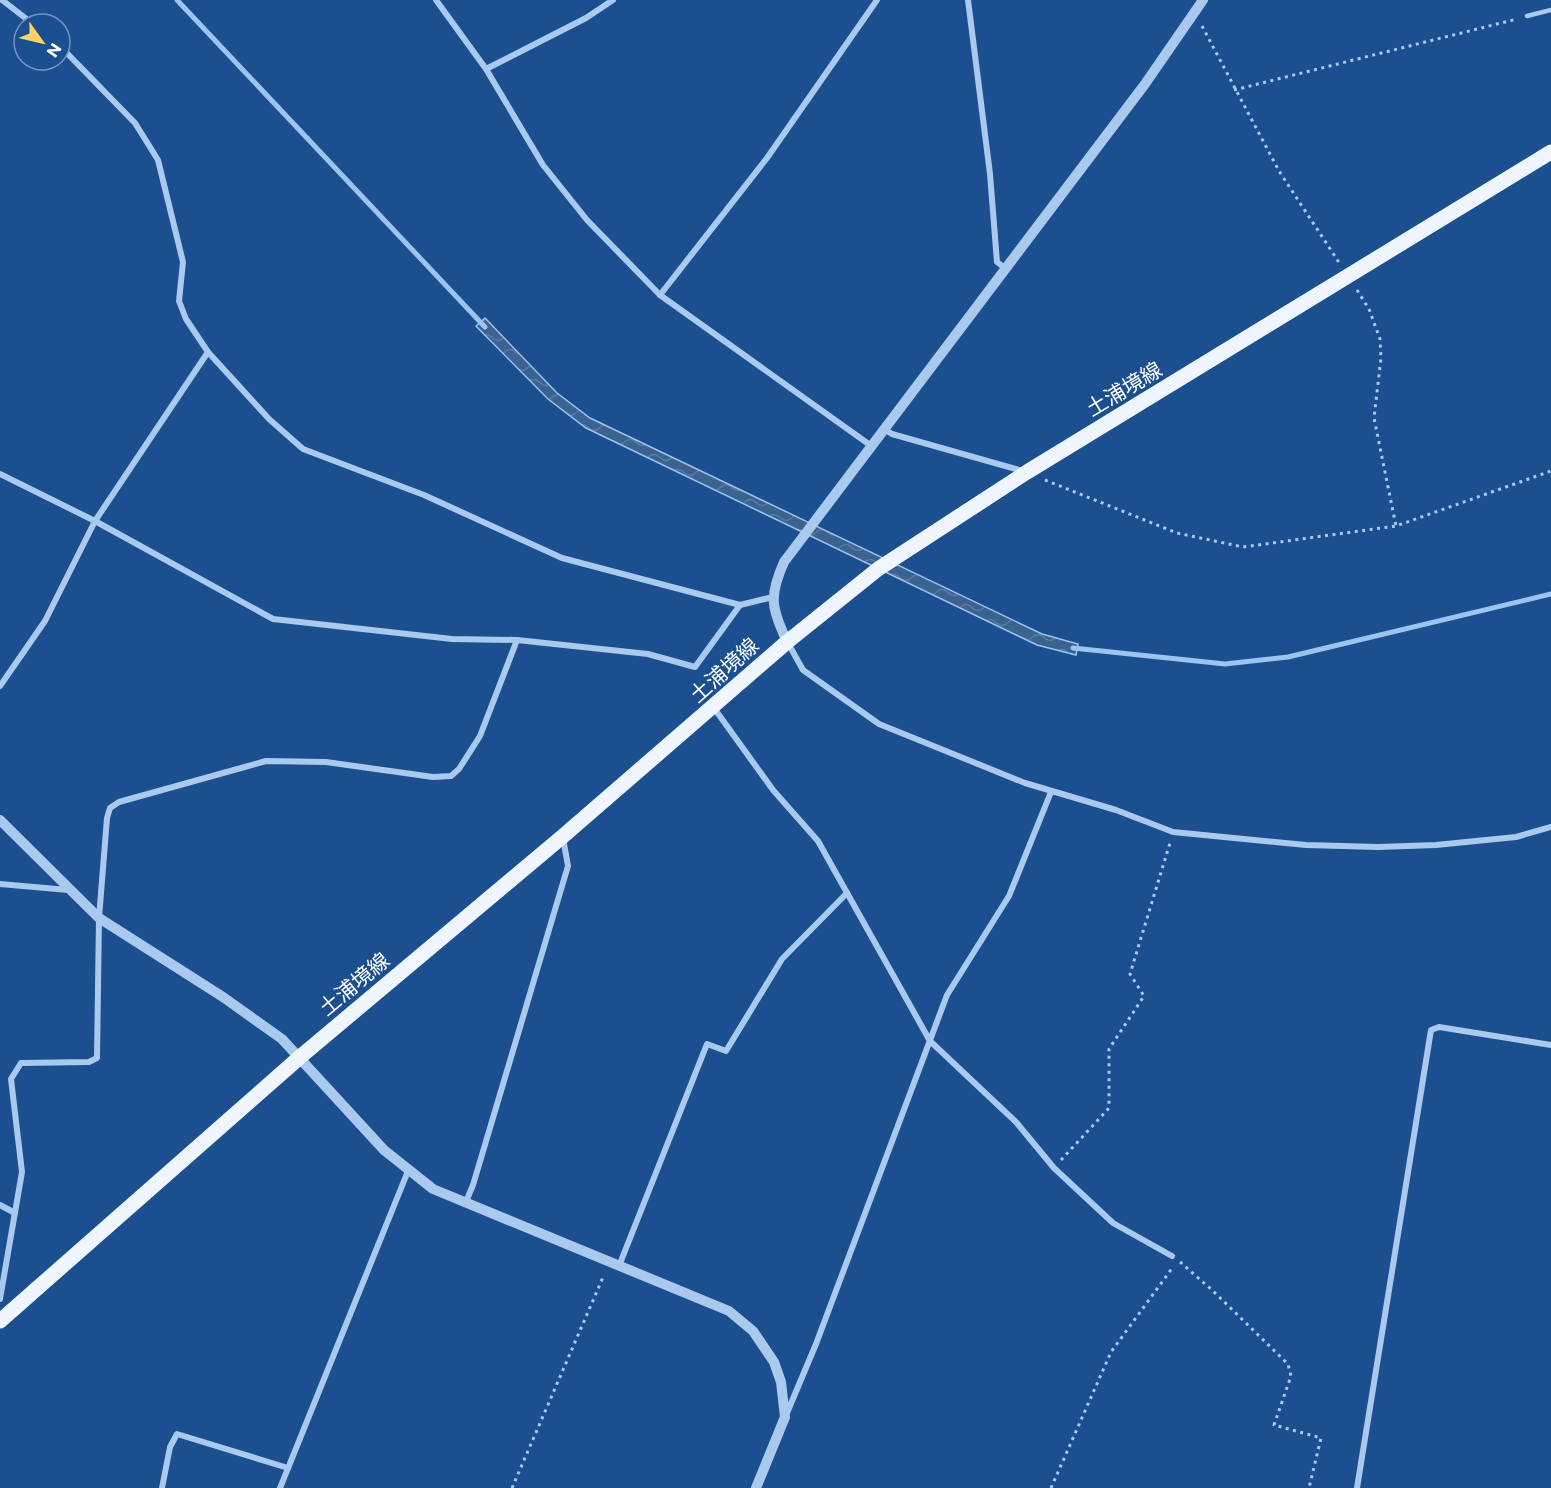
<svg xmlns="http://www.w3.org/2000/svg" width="1551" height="1488" viewBox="0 0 1551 1488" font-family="Montserrat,'Noto Sans JP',sans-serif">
	<defs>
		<pattern id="water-waves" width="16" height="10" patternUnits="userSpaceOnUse" patternTransform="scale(1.5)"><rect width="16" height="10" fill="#3c6290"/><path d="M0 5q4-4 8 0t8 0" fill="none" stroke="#597aa1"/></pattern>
	</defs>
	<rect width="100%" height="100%" fill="#1b4f8f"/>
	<path fill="url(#water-waves)" stroke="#9cc4f0" stroke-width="1.5" d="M485,318L557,393L590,418L1042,634L1078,644L1076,655L1037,645L586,428L548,399L476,326Z"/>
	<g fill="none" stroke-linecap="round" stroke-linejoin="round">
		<g stroke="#9cc4f0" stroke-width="5">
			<path d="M177,0L485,327"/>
			<path d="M1073,648L1225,664L1288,657L1551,594"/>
		</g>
		<g stroke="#a9c9ee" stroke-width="3" stroke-dasharray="3 4.5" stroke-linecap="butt">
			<path d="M1202,26L1279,171L1340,264"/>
			<path d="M1234,90L1517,19"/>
			<path d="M1357,290L1369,309L1380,339L1381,358L1374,418L1396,526"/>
			<path d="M1045,480L1177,533L1243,547L1396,526L1551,471"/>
			<path d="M1061,1160L1109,1108V1049L1144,996L1130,974L1170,843"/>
			<path d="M1180,1262L1212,1290L1288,1364L1291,1376L1274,1425L1321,1438L1309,1488"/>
			<path d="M512,1488L604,1275"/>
			<path d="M1051,1488L1111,1352L1173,1267"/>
		</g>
		<path stroke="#a9c9ee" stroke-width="4.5" d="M1527,16L1551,10"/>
		<g stroke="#a9c9ee" stroke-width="6">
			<path d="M2,0L33,24"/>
			<path d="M436,0L486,69L543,165L587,220L660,295L870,445"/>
			<path d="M968,0L990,174L997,262L1006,269"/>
			<path d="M60,46L135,123L158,160L183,262L179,301L186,319L208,352L269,419L303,449L424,495L562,558L740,605L773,597"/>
			<path d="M486,69L586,18L613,0"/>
			<path d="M660,295L767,158L877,0"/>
			<path d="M884,429L892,434L1023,471"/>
			<path d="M0,474L95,521L273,619L452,639L517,640L648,654L695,667L740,605"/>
			<path d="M788,643L803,670L879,724L1025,783L1116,810L1173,832L1306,845L1378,847L1436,845L1516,837L1551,827"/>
			<path d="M0,686L45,621L95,521L208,352"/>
			<path d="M714,708L773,790L818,841L930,1041L1016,1122L1054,1168L1113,1223L1172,1256"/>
			<path d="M0,884L68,890"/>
			<path d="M465,1204L473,1185L568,866L563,838"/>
			<path d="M0,1205L15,1213"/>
			<path d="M619,1266L707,1044L726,1051L782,959L847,893"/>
			<path d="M0,1299L22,1172L11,1079L21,1063L89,1062L97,1058L99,918L107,818L110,808L119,802L266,761L326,762L433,777L451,776L459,769L480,736L517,640"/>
			<path d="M787,1413L816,1344L947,995L1009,896L1051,792"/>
			<path d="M162,1488L170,1447L177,1434L288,1468"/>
			<path d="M280,1488L408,1171"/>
			<path d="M1357,1488L1431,1030L1439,1027L1551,1045"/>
		</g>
		<g stroke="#a9c9ee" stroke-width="10">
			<path d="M787,642C772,607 768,598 784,562L1145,84L1203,0"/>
			<path d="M0,820L99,918L223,997L282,1039L384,1150L433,1189L729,1311L753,1331L774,1362L781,1382L785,1417L756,1488"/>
		</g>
		<path stroke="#f0f6ff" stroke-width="15" d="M0,1321L300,1057L562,837L787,642L878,569L1027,472L1551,152"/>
	</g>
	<g text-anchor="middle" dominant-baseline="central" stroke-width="4.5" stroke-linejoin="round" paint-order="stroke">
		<g font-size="21" fill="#fff" stroke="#1b4f8f">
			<text transform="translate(1124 389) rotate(-31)">土浦境線</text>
			<text transform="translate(724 670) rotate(-42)">土浦境線</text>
			<text transform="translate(354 984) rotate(-40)">土浦境線</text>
		</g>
	</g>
	<g transform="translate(42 42) rotate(124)"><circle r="28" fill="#1b4f8f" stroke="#7695bc" stroke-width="1.5"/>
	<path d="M0-4.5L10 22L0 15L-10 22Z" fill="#ffd166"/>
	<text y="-9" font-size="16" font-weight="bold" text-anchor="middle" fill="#ffffff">N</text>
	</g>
</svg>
